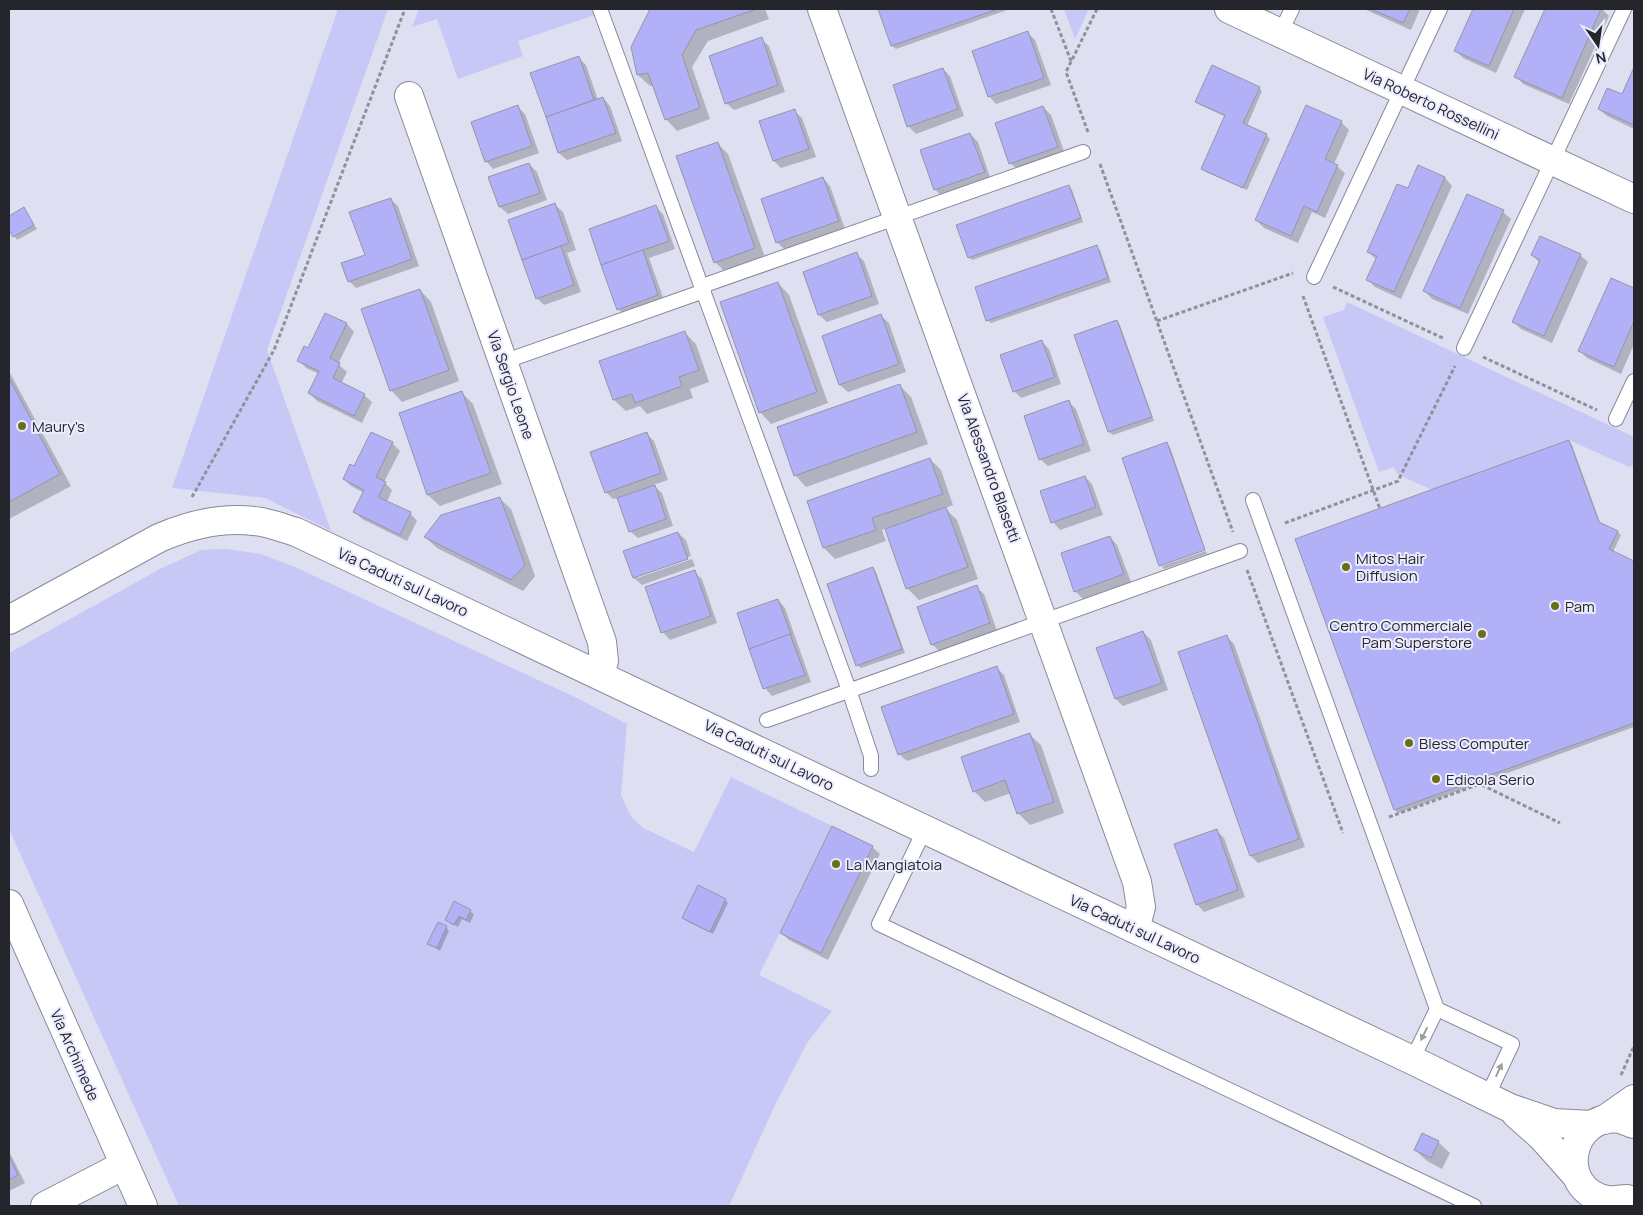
<svg xmlns="http://www.w3.org/2000/svg" width="1643" height="1215" viewBox="0 0 1643 1215" font-family="Manrope,sans-serif">
	<rect width="100%" height="100%" fill="#dedff0"/>
	<g fill="#c8c8f7">
		<path d="M338,9H388L267,350L331,531L265,498L172,488Z"/>
		<path d="M419,9H609L610,10L518,41L523,56L458,79L437,19L412,27Z"/>
		<path d="M1064,9H1089L1075,39Z"/>
		<path d="M1347,302L1634,437V465L1629,467L1569,440L1432,490L1397,474L1394,467L1379,472L1323,317L1344,310Z"/>
		<path d="M226,549L261,554L295,567L577,698L627,724L621,795L630,815L643,828L694,852L731,777L832,826L759,975L832,1011L807,1043L775,1105L729,1206H179L9,829V653L160,569L201,550Z"/>
	</g>
	<g fill="#0003">
		<path d="M651,9H765L769,19L708,41L692,67L710,119L677,131L666,119L654,85L650,86L638,75L632,47Z"/>
		<path d="M879,9H1010L896,49L892,46Z"/>
		<path d="M1364,9H1420L1411,30Z"/>
		<path d="M1475,9H1525L1496,73L1463,58L1456,51Z"/>
		<path d="M1546,9H1602L1609,16L1569,104L1523,84L1516,76Z"/>
		<path d="M1027,32L1035,40L1051,85L996,104L989,96Z"/>
		<path d="M761,39L769,46L785,92L734,110L726,103Z"/>
		<path d="M578,57L586,65L598,100L603,98L610,106L622,141L567,160L559,153L532,74Z"/>
		<path d="M943,69L950,76L964,116L916,134L908,126Z"/>
		<path d="M1634,70V129L1607,116L1599,109L1622,96Z"/>
		<path d="M1259,88L1262,91L1247,126L1266,135L1270,139L1247,190L1206,172L1203,169L1226,117L1200,105L1197,102Z"/>
		<path d="M517,106L525,114L539,153L493,169L486,161Z"/>
		<path d="M1043,107L1051,115L1065,154L1018,170L1010,163Z"/>
		<path d="M794,111L802,118L816,157L781,168L774,161Z"/>
		<path d="M1341,122L1349,130L1334,164L1345,173L1325,218L1312,212L1298,243L1264,228L1256,220Z"/>
		<path d="M970,134L978,142L991,180L942,197L935,189Z"/>
		<path d="M717,143L728,154L766,260L726,273L715,262Z"/>
		<path d="M529,164L537,172L547,200L508,214L500,207L490,178Z"/>
		<path d="M1418,167L1445,178L1452,186L1401,299L1375,287L1368,280L1376,259L1368,252L1408,190Z"/>
		<path d="M823,178L830,186L845,229L785,250L777,242Z"/>
		<path d="M1069,186L1072,190L1083,222L972,260L969,257Z"/>
		<path d="M390,199L398,206L419,266L356,288L349,281L366,255Z"/>
		<path d="M555,205L563,212L576,250L567,253L581,292L544,305L537,298L510,221Z"/>
		<path d="M656,207L663,214L675,249L649,258L665,303L626,316L618,309Z"/>
		<path d="M24,209L37,229L17,240L9,227V217Z"/>
		<path d="M1503,212L1511,219L1468,314L1432,299L1425,291Z"/>
		<path d="M1096,247L1100,250L1111,282L991,323L987,320Z"/>
		<path d="M856,254L864,261L879,304L827,322L819,315L805,272Z"/>
		<path d="M1532,255H1580L1588,262L1552,343L1521,329L1514,322L1540,263Z"/>
		<path d="M1612,280L1634,289V344L1621,374L1587,358L1580,351Z"/>
		<path d="M778,283L789,295L828,403L771,424L760,412Z"/>
		<path d="M420,290L431,302L459,381L402,402L391,390Z"/>
		<path d="M326,314L347,324L354,332L338,364L347,372L341,384L364,395L372,402L362,423L317,401L309,393L319,374L306,368L299,360L309,349Z"/>
		<path d="M881,316L889,323L906,372L848,392L840,385L823,336Z"/>
		<path d="M1117,321L1120,325L1154,421L1113,435L1109,432L1076,336Z"/>
		<path d="M685,333L696,344L709,382L690,389L693,398L647,414L640,406L626,411L614,400L601,362Z"/>
		<path d="M1042,342L1049,349L1061,384L1021,398L1014,391Z"/>
		<path d="M9,371L71,486L9,519Z"/>
		<path d="M900,386L911,397L928,444L806,487L795,475Z"/>
		<path d="M462,393L473,404L502,484L440,506L428,495L400,414Z"/>
		<path d="M1069,402L1076,409L1091,451L1048,466L1040,459Z"/>
		<path d="M647,434L654,441L668,480L653,485L662,493L673,526L638,538L630,531L619,498L613,499L606,492Z"/>
		<path d="M1569,441L1572,445L1601,525L1618,532L1621,535L1613,552L1634,563V727L1398,813L1395,810L1297,540Z"/>
		<path d="M392,443L400,451L384,482L392,490L387,502L410,513L417,521L407,541L362,519L355,512L364,493L351,486L344,479Z"/>
		<path d="M1166,444L1170,447L1205,549L1161,564Z"/>
		<path d="M930,459L941,470L953,505L945,508L957,520L978,579L919,600L907,588L886,528L882,530L886,541L835,559L824,548Z"/>
		<path d="M1085,477L1092,484L1103,515L1060,530L1053,522Z"/>
		<path d="M499,498L511,509L535,576L523,591L437,548L425,537Z"/>
		<path d="M678,533L686,540L691,556L637,576V578L692,559L695,566L642,585L634,578L625,551Z"/>
		<path d="M1110,537L1117,545L1131,582L1083,599L1075,591Z"/>
		<path d="M1206,551L1207,554L1164,569L1162,566Z"/>
		<path d="M873,568L876,572L905,653L861,668L857,665Z"/>
		<path d="M694,572L702,579L717,623L670,640L663,632Z"/>
		<path d="M976,587L984,594L997,631L939,651L932,644Z"/>
		<path d="M778,600L785,608L811,682L772,696L765,688Z"/>
		<path d="M1143,632L1151,640L1168,690L1123,706L1116,699Z"/>
		<path d="M1226,636L1234,644L1305,847L1258,863L1251,856L1179,653Z"/>
		<path d="M997,668L1004,675L1020,722L907,761L899,754Z"/>
		<path d="M1029,734L1041,745L1064,813L1030,825L1019,814L1011,793L985,802L974,791Z"/>
		<path d="M1216,830L1224,838L1245,897L1204,912L1197,904Z"/>
		<path d="M872,847L880,854L828,960L789,940L781,933Z"/>
		<path d="M725,900L728,903L713,934L687,921L684,918Z"/>
		<path d="M454,903L474,914L470,923L462,919L458,927L446,919Z"/>
		<path d="M446,927L449,931L440,951L429,944Z"/>
		<path d="M1438,1142L1450,1153L1442,1169L1427,1161L1415,1150Z"/>
		<path d="M9,1151L25,1183L9,1191Z"/>
	</g>
	<g fill="#b2b1f8" stroke="#9495a5">
		<path d="M650,9H757L696,30L682,55L700,108L665,120L648,73L637,75L631,47Z"/>
		<path d="M878,9H998L891,46Z"/>
		<path d="M1371,9H1410L1403,23Z"/>
		<path d="M1473,9H1514L1489,66L1454,51Z"/>
		<path d="M1545,9H1601L1562,98L1514,77Z"/>
		<path d="M1028,31L1044,78L988,97L972,51Z"/>
		<path d="M762,37L778,85L725,104L709,56Z"/>
		<path d="M579,56L594,100L546,117L530,73Z"/>
		<path d="M1212,65L1260,87L1243,123L1267,134L1243,188L1201,169L1225,115L1195,102Z"/>
		<path d="M1634,67V125L1598,109L1607,88L1622,94Z"/>
		<path d="M943,68L958,109L907,127L893,85Z"/>
		<path d="M603,97L616,133L558,153L546,117Z"/>
		<path d="M518,105L532,146L485,162L471,122Z"/>
		<path d="M1306,105L1342,121L1325,159L1338,165L1317,212L1304,206L1291,236L1255,220Z"/>
		<path d="M1043,106L1058,147L1009,164L995,123Z"/>
		<path d="M795,109L809,149L773,161L759,121Z"/>
		<path d="M970,133L985,172L934,190L920,150Z"/>
		<path d="M718,142L755,248L714,263L676,156Z"/>
		<path d="M529,163L540,193L499,207L488,177Z"/>
		<path d="M1418,165L1445,177L1394,292L1366,280L1377,256L1367,252L1397,184L1408,188Z"/>
		<path d="M823,177L839,221L776,243L761,199Z"/>
		<path d="M1069,185L1081,218L968,258L956,225Z"/>
		<path d="M1467,194L1504,210L1460,308L1423,291Z"/>
		<path d="M391,198L412,259L348,282L341,263L365,255L349,212Z"/>
		<path d="M555,203L569,243L522,260L508,220Z"/>
		<path d="M656,205L669,241L601,265L589,229Z"/>
		<path d="M24,207L34,225L13,237L9,230V216Z"/>
		<path d="M1540,236L1581,254L1544,336L1512,322L1540,260L1531,255Z"/>
		<path d="M1097,245L1108,278L986,321L975,287Z"/>
		<path d="M561,246L574,285L536,299L522,260Z"/>
		<path d="M643,250L658,295L617,310L601,265Z"/>
		<path d="M857,252L872,296L818,315L803,272Z"/>
		<path d="M1611,278L1634,288V321L1614,367L1578,351Z"/>
		<path d="M778,282L817,392L759,413L720,302Z"/>
		<path d="M420,289L449,370L390,391L361,309Z"/>
		<path d="M325,313L347,323L330,358L340,363L333,378L365,394L354,416L308,393L319,371L297,361L304,346L308,348Z"/>
		<path d="M881,314L899,364L839,385L822,336Z"/>
		<path d="M1117,320L1152,417L1108,432L1074,335Z"/>
		<path d="M685,331L699,370L679,377L682,386L635,403L632,394L613,400L599,361Z"/>
		<path d="M1042,340L1055,377L1013,392L1000,355Z"/>
		<path d="M9,378L60,474L9,502Z"/>
		<path d="M900,384L917,432L794,476L777,427Z"/>
		<path d="M462,391L491,473L427,495L399,413Z"/>
		<path d="M1069,400L1084,444L1039,460L1024,416Z"/>
		<path d="M371,432L393,442L376,477L386,482L378,497L411,512L400,535L353,512L364,490L343,479L350,464L354,466Z"/>
		<path d="M647,432L661,473L605,493L590,452Z"/>
		<path d="M1569,440L1599,522L1618,531L1609,549L1634,561V723L1394,810L1295,539Z"/>
		<path d="M1167,442L1205,550L1159,566L1122,458Z"/>
		<path d="M930,458L943,494L872,518L876,530L823,548L807,501Z"/>
		<path d="M1085,476L1096,507L1051,523L1040,491Z"/>
		<path d="M655,485L666,519L629,532L617,498Z"/>
		<path d="M500,497L525,565L511,580L424,537L441,515Z"/>
		<path d="M946,507L968,567L906,589L885,529Z"/>
		<path d="M678,532L688,559L633,578L623,551Z"/>
		<path d="M1110,536L1124,574L1074,592L1061,553Z"/>
		<path d="M873,567L902,649L856,666L827,584Z"/>
		<path d="M695,570L711,616L661,633L645,587Z"/>
		<path d="M977,585L990,623L931,645L917,607Z"/>
		<path d="M778,599L791,634L749,649L737,613Z"/>
		<path d="M1143,631L1162,683L1115,699L1096,648Z"/>
		<path d="M790,634L805,675L763,689L749,649Z"/>
		<path d="M1227,635L1299,839L1250,856L1178,652Z"/>
		<path d="M997,666L1014,714L898,755L881,707Z"/>
		<path d="M1030,733L1054,802L1017,814L1005,780L973,792L961,757Z"/>
		<path d="M832,826L873,846L821,953L780,933Z"/>
		<path d="M1217,829L1238,890L1196,905L1174,844Z"/>
		<path d="M698,885L726,899L710,932L682,918Z"/>
		<path d="M454,901L471,910L466,920L459,916L454,925L445,920Z"/>
		<path d="M438,922L447,926L437,948L427,944Z"/>
		<path d="M1422,1133L1439,1141L1431,1158L1414,1150Z"/>
		<path d="M9,1156L18,1175L9,1180Z"/>
	</g>
	<g fill="none" stroke-linecap="round" stroke-linejoin="round">
		<g stroke="#89899a" stroke-width="16">
			<g id="lane">
				<path d="M600,9L849,690L871,756V769"/>
				<path d="M1280,33L1292,9"/>
				<path d="M1314,277L1440,9"/>
				<path d="M702,286L1083,152"/>
				<path d="M1464,348L1624,9"/>
				<path d="M503,362L704,291"/>
				<path d="M1616,419L1634,381"/>
				<path d="M1253,500L1437,1009L1512,1044L1487,1097"/>
				<path d="M767,720L1240,551"/>
				<path d="M925,829L879,924L1474,1206"/>
				<path d="M1412,1060L1437,1009"/>
			</g>
		</g>
		<g stroke="#89899a" stroke-width="30">
			<g id="street">
				<path d="M822,9L1137,882L1141,907L1135,929"/>
				<path d="M1229,9L1634,199"/>
				<path d="M409,96L602,642L604,661L600,674"/>
				<path d="M9,620L159,538C189,525 221,517 254,521C268,522 282,528 296,532L1412,1060L1510,1108L1554,1123L1591,1125"/>
				<path d="M9,904L143,1206"/>
				<path d="M1516,1114L1542,1137L1574,1173"/>
				<path d="M45,1206L124,1165"/>
			</g>
		</g>
		<g stroke="#89899a" stroke-width="30">
			<g id="secondary">
				<path d="M1604,1120L1634,1099"/>
				<path d="M1627,1199C1620,1199 1613,1201 1607,1200C1554,1189 1569,1112 1620,1119C1624,1120 1630,1123 1634,1124"/>
			</g>
		</g>
		<g stroke="#90919d" stroke-width="3" stroke-dasharray="4 2.5" stroke-linecap="butt">
			<path d="M1051,9L1071,61"/>
			<path d="M1088,132L1066,72L1097,9"/>
			<path d="M1100,164L1233,532"/>
			<path d="M1333,287L1445,339"/>
			<path d="M1303,296L1380,509"/>
			<path d="M1157,321L1293,273"/>
			<path d="M1483,357L1597,410"/>
			<path d="M192,497L274,350L405,9"/>
			<path d="M1285,523L1398,481L1455,366"/>
			<path d="M1247,570L1343,833"/>
			<path d="M1478,780L1480,784L1560,823"/>
			<path d="M1389,817L1480,784"/>
			<path d="M1621,1075L1634,1046"/>
		</g>
		<use href="#lane" stroke="#fff" stroke-width="14"/>
		<use href="#street" stroke="#fff" stroke-width="28"/>
		<use href="#secondary" stroke="#fff" stroke-width="28"/>
	</g>
	<defs><path id="oneway-solid" d="M-6-.8H1V-3.2L6.5 0L1 3.2V.8H-6Z" transform="scale(1.25)"/></defs>
	<g fill="#9d9da0">
		<use href="#oneway-solid" transform="translate(1424 1034) rotate(116)"/>
		<use href="#oneway-solid" transform="translate(1499 1070) rotate(-65)"/>
	</g>
	<g fill="#696f15" stroke="#ebecfe" stroke-width="2">
		<circle cx="22" cy="426" r="5"/>
		<circle cx="1346" cy="567" r="5"/>
		<circle cx="1555" cy="606" r="5"/>
		<circle cx="1482" cy="634" r="5"/>
		<circle cx="1409" cy="743" r="5"/>
		<circle cx="1436" cy="779" r="5"/>
		<circle cx="836" cy="864" r="5"/>
	</g>
	<g text-anchor="middle" dominant-baseline="central" stroke-width="4" stroke-linejoin="round" paint-order="stroke">
		<g font-size="15" fill="#25252c" stroke="#ebecfe">
			<text transform="translate(1431 104) rotate(25)">Via Roberto Rossellini</text>
			<text transform="translate(511 385) rotate(71)">Via Sergio Leone</text>
			<text transform="translate(989 468) rotate(70)">Via Alessandro Blasetti</text>
			<text transform="translate(403 582) rotate(25)">Via Caduti sul Lavoro</text>
			<text transform="translate(769 755) rotate(26)">Via Caduti sul Lavoro</text>
			<text transform="translate(1135 929) rotate(25)">Via Caduti sul Lavoro</text>
			<text transform="translate(75 1055) rotate(66)">Via Archimede</text>
		</g>
		<g font-size="15" fill="#25252c" stroke="#ebecfe" text-anchor="start">
			<text x="32" y="426">Maury's</text>
			<text x="1356" y="558">Mitos Hair<tspan x="1356" dy="17">Diffusion</tspan></text>
			<text x="1565" y="606">Pam</text>
			<text x="1472" y="625" text-anchor="end">Centro Commerciale<tspan x="1472" dy="17">Pam Superstore</tspan></text>
			<text x="1419" y="743">Bless Computer</text>
			<text x="1446" y="779">Edicola Serio</text>
			<text x="846" y="864">La Mangiatoia</text>
		</g>
	</g>
	<rect width="1643" height="1215" fill="none" stroke="#25252c" stroke-width="20"/>
	<g transform="translate(1598 45) rotate(167)" stroke="#ebecfe" stroke-width="4" paint-order="stroke">
	<path d="M0-4L9 19L0 12L-9 19Z" fill="#25252c"/>
	<text y="-8" font-size="14" font-weight="bold" text-anchor="middle" fill="#25252c">N</text>
	</g>
</svg>
